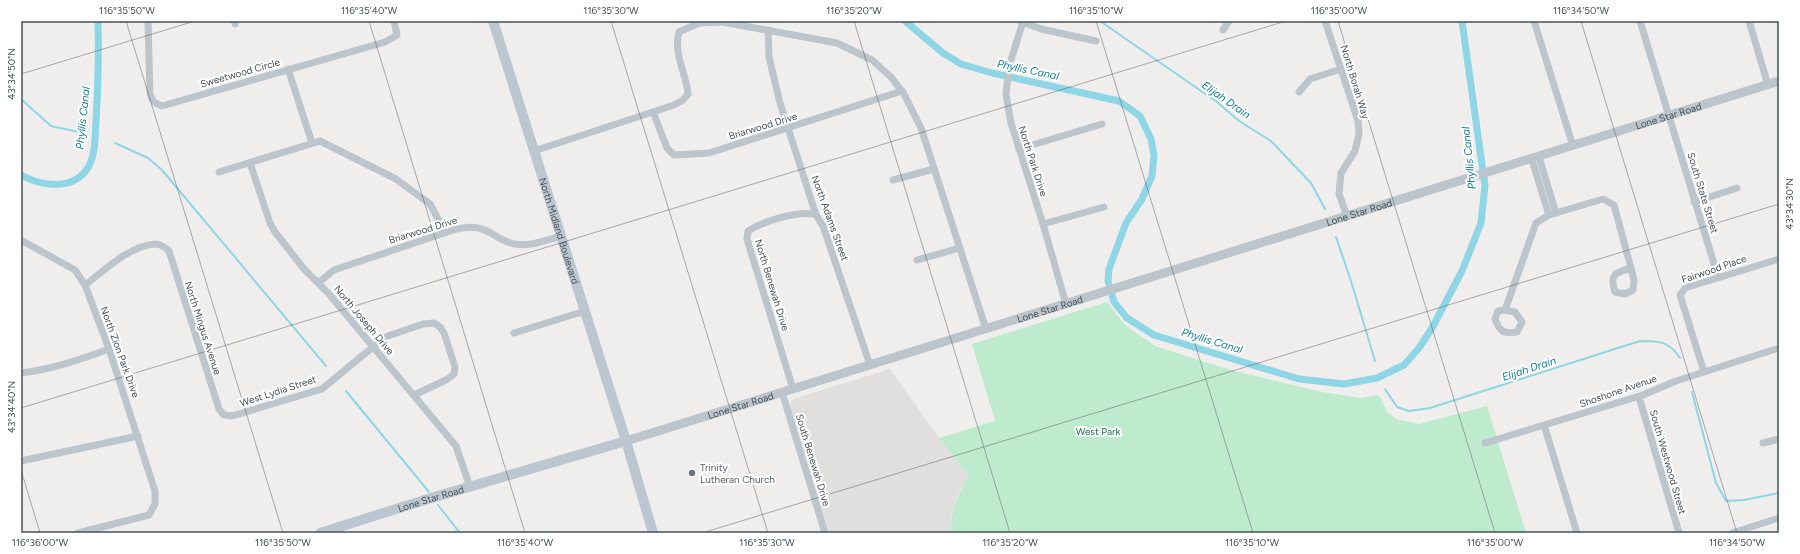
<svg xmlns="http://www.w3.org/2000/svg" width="1800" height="554" viewBox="0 0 1800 554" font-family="Figtree,sans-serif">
	<rect width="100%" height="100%" fill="#f0eded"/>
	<path fill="#e1dede" d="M890,369L939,438L969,476L958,494L951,516L950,533H829L790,406L791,401L793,399Z"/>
	<path fill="#beebce" d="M1107,302L1125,325L1155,346L1231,370L1322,392L1361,398L1379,395L1387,412L1396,419L1419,424L1487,406L1526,533H950C951,511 957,495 969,476L939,438L995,421L972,344Z"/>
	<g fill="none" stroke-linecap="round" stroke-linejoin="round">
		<g stroke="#8ed6e5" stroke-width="2">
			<path d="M1100,21L1217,102L1239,121L1271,141L1311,183L1325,209"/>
			<path d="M21,99L51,126L79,132"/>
			<path d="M115,143L148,158L162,170L326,366"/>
			<path d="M1336,237L1351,281L1375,361"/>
			<path d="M1385,389L1397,407L1409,411L1430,408L1640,341C1659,341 1669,341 1680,358"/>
			<path d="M346,391L429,492"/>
			<path d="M1692,392L1716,483L1726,501L1744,500L1779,493"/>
			<path d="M438,505L460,533"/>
		</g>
		<g stroke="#8ed6e5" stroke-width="7">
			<path d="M905,21L943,53L961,64L992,73L1119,101L1140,116L1151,139L1154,155L1152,176L1142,199L1126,223L1109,269L1108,281L1114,302L1127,318L1154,335L1200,349L1299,379L1344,384L1377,378L1404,365L1419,348L1432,328L1462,271L1481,223L1485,186L1462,21"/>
			<path d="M21,175C41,186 72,191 87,169C96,156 95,136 96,121C98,88 99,55 98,21"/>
		</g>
		<g stroke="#bcc5cb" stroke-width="7">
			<path d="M148,21L150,94C152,101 155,104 162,106L385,42L397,35L394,21"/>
			<path d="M234,21L235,24"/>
			<path d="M1020,21L1041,29L1096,41"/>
			<path d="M1325,21L1358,121L1359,134L1355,151L1341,173L1339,194L1347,216"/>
			<path d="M1534,21L1573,146"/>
			<path d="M1640,21L1718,277"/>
			<path d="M1749,21L1768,85"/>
			<path d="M1023,22L1009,66L1006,94L1011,123L1043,224L1066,304"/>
			<path d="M768,30L769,57L780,103L816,215L823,226L870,365"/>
			<path d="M1223,30L1229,21"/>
			<path d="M288,69L312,143"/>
			<path d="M1299,92L1310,79L1341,69"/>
			<path d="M653,112L667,148L674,155L709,153L902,91"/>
			<path d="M1019,149L1102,124"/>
			<path d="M534,151L674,105L683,100L688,94C686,73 673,53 679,32L699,23L722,22L837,43L872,60L891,77L904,94L921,128L986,329"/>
			<path d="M1539,157L1556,213"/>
			<path d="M1532,160L1549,215"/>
			<path d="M250,163L270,223L275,232L304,269L329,294L456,446L470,487"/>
			<path d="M219,172L320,141L396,179L430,204L445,232"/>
			<path d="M893,180L934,169"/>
			<path d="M1694,202L1737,188"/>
			<path d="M1043,224L1104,207"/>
			<path d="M21,240L75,270L85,285L109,349L155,491V504L149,515L78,533"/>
			<path d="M917,260L960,248"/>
			<path d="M1631,268L1634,280L1633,290L1625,294L1615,292C1609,274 1615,273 1631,268Z"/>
			<path d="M318,283L334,270L456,229C463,228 470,226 478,228C491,230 500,242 515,244C530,247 546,240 561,236"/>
			<path d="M85,285C105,270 129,246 155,244C161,244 165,247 169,251L219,409L224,415L232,416L322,389L385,337L423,324L434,323L440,327L444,333L455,367L454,374L446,380L414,395"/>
			<path d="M1505,310L1536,223L1549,215L1603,199L1614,205L1631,268"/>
			<path d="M1505,310L1515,312L1522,322L1517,332C1503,334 1500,332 1495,319L1498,311Z"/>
			<path d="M514,333L585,311"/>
			<path d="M1704,372L1680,295L1685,288L1779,259"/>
			<path d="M21,373C53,369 79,360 109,349"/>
			<path d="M793,389L747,239L748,231C762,222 800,209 816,215"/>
			<path d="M782,392L825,533"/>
			<path d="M1639,397L1679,533"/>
			<path d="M1544,425L1577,533"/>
			<path d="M1485,443L1643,395L1676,381L1779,348"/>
			<path d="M1763,443L1779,439"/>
			<path d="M21,461L138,436"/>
			<path d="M1732,533L1779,518"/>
		</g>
		<path stroke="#bcc5cb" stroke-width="9" id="s1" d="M626,441L1779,81"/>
		<g stroke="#bcc6d0" stroke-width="10">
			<path id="s2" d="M493,21L626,441L653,533"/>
			<path id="s3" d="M320,533L431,498L626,441"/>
		</g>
	</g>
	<path fill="none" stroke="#475159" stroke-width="1" stroke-opacity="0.45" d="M126,21L283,533M369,21L525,533M611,21L768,533M854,21L1010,533M1096,21L1253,533M1338,21L1495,533M1581,21L1737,533M21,74L195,21M21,408L1286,21M21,470L40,533M702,533L1779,204"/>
	<circle fill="#6b7280" stroke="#fff" stroke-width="1.5" cx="692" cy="473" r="4"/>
	<g text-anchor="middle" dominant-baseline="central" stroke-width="4" stroke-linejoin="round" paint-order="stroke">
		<g font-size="10" fill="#475159" stroke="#fff">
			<text transform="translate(240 73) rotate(-16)">Sweetwood Circle</text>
			<text transform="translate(1355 82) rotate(73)">North Borah Way</text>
			<text stroke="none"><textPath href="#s1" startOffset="1092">Lone Star Road</textPath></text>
			<text transform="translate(763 126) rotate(-17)">Briarwood Drive</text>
			<text transform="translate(1033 161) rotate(72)">North Park Drive</text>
			<text transform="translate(1703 193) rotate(73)">South State Street</text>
			<text stroke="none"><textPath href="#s1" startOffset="768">Lone Star Road</textPath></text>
			<text transform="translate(830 218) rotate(70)">North Adams Street</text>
			<text transform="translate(423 230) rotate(-17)">Briarwood Drive</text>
			<text stroke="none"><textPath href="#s2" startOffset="220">North Midland Boulevard</textPath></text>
			<text transform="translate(1714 269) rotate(-19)">Fairwood Place</text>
			<text transform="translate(772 285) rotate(73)">North Benewah Drive</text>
			<text stroke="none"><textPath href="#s1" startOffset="444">Lone Star Road</textPath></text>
			<text transform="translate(364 320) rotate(50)">North Joseph Drive</text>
			<text transform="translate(203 328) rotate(72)">North Mingus Avenue</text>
			<text transform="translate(120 352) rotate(70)">North Zion Park Drive</text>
			<text transform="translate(278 391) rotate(-18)">West Lydia Street</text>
			<text transform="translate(1618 391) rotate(-19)">Shoshone Avenue</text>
			<text stroke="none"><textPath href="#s1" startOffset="120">Lone Star Road</textPath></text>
			<text transform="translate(813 460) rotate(73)">South Benewah Drive</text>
			<text transform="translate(1668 462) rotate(74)">South Westwood Street</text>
			<text stroke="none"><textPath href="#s3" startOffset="116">Lone Star Road</textPath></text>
		</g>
		<g font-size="10" fill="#1d7445" stroke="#fff">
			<text x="1098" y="431">West Park</text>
		</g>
		<g font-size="10" fill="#5b616d" stroke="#fff" text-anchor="start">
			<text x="700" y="467">Trinity<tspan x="700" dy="12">Lutheran Church</tspan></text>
		</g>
		<g font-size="11" font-style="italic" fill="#178095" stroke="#fff">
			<text transform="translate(1028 70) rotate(12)">Phyllis Canal</text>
			<text transform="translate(1226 100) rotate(35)">Elijah Drain</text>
			<text transform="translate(83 118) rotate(-84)">Phyllis Canal</text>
			<text transform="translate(1469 158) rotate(-96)">Phyllis Canal</text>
			<text transform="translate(1212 341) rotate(17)">Phyllis Canal</text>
			<text transform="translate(1529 369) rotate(-18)">Elijah Drain</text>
		</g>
	</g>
	<rect width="1800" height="554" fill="none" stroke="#ffffff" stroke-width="44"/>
	<rect x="22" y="22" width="1756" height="510" fill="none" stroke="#475159" stroke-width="1.5"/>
	<g font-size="10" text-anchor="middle" fill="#475159">
		<text x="127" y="14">116°35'50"W</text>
		<text x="369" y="14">116°35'40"W</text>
		<text x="611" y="14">116°35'30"W</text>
		<text x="854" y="14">116°35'20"W</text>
		<text x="1096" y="14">116°35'10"W</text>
		<text x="1339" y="14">116°35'00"W</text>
		<text x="1581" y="14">116°34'50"W</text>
		<text transform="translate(11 74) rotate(-90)" y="4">43°34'50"N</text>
		<text transform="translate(1789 204) rotate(-90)" y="4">43°34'30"N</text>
		<text transform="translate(11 407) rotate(-90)" y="4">43°34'40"N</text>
		<text x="40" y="546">116°36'00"W</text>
		<text x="283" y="546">116°35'50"W</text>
		<text x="525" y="546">116°35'40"W</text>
		<text x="767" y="546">116°35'30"W</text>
		<text x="1010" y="546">116°35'20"W</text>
		<text x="1252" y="546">116°35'10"W</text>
		<text x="1495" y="546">116°35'00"W</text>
		<text x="1737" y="546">116°34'50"W</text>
	</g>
</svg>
